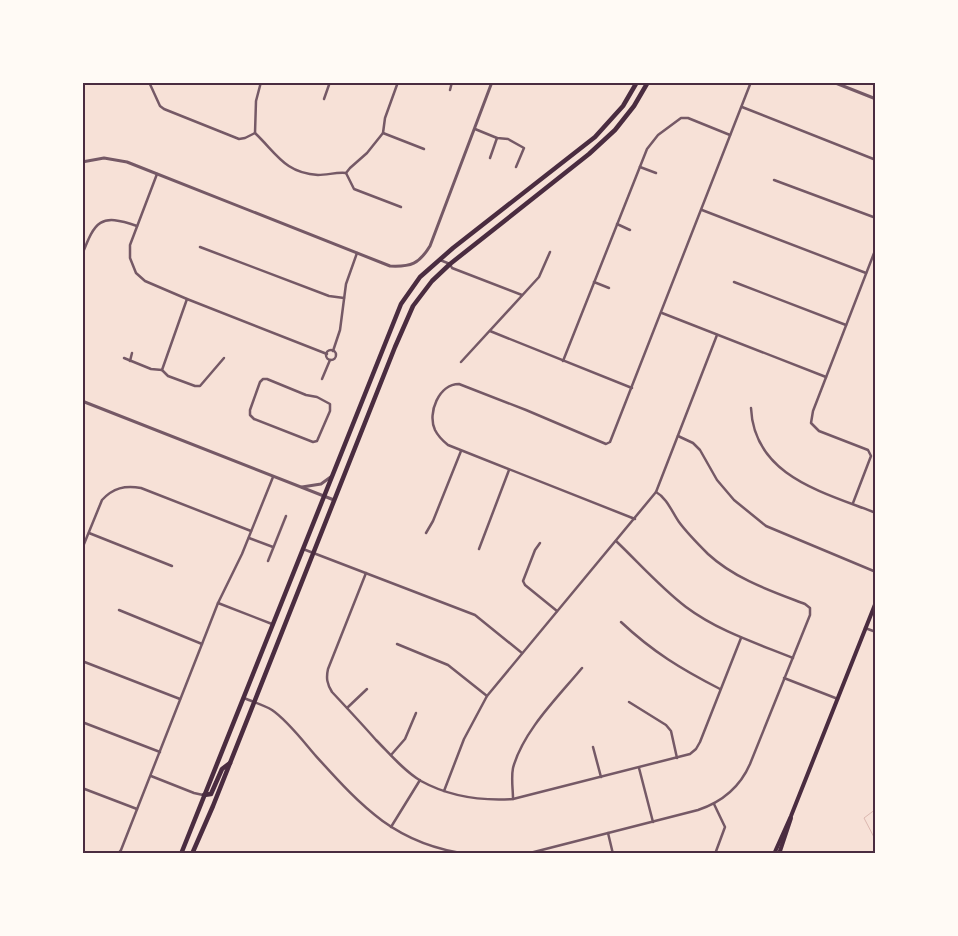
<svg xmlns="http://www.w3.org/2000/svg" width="958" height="936" viewBox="0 0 958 936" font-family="Poppins,sans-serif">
	<rect width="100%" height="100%" fill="#f7e1d7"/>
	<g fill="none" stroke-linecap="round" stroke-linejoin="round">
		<path stroke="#dcb8b0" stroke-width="1" d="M876,809L864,818L876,841"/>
		<g stroke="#755966" stroke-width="2.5">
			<path d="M149,82L160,106L164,109L239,139L245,138L255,133"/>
			<path d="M261,82L256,101L255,133C277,154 285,173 318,175C328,175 336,172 346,173L350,168L367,153L383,133L385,118L398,82"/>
			<path d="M450,90L452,82"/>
			<path d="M324,99L330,82"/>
			<path d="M742,107L876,160"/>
			<path d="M475,129L497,138L508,139L524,148L516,167"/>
			<path d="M383,133L424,149"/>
			<path d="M490,158L497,138"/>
			<path d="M640,167L656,173"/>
			<path d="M346,173L354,189L401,207"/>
			<path d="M157,174L130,245V258L136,273L145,281L187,299L327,354"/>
			<path d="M774,180L876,218"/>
			<path d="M702,210L866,273"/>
			<path d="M617,224L630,230"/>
			<path d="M200,247L329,296L344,298"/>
			<path d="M82,255C95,221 100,213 137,226"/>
			<path d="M440,260L450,264L452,268L522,295"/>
			<path d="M594,282L609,288"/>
			<path d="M734,282L846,325"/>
			<path d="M187,299L162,370L168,376L195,386H200L224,358"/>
			<path d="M662,313L826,377"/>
			<path d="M490,331L632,388"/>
			<circle cx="331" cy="355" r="5"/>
			<path d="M333,351L340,330L346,284L357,253"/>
			<path d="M124,358L151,369L162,370"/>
			<path d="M130,361L132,353"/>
			<path d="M563,361L647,149L658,135L681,118H688L730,135"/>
			<path d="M461,362L539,277L550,252"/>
			<path d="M263,379H267L306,395L317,397L330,404V411L317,441L313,442L254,419L250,415V410L260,382Z"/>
			<path d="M322,379L330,360"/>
			<path d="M751,408C754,476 823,492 876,513"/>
			<path d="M678,436L693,443L700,450L717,480L734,500L766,526L876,572"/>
			<path d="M853,503L871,456L868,450L819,431L811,423L813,411L876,248"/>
			<path d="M635,519L448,445C443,441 438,436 435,430C427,413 439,384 459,384L526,410L606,444L610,442L751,82"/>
			<path d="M89,533L172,566"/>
			<path d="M426,533L433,521L461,451"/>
			<path d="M249,538L273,547"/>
			<path d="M616,541C639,563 661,588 686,607C718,631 756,643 793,658"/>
			<path d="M540,543L535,550L523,581L525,585L557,611"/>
			<path d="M82,549L102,500C113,488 125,485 141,488L251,531"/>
			<path d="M303,549L475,615L522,653"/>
			<path d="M479,549L509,470"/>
			<path d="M268,561L286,516"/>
			<path d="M366,573L328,669C326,678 327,684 332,692C347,708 362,724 376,740C390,754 404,771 421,781C450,797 481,801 513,799L690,754L696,749L700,742L741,638"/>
			<path d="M218,603L272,624"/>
			<path d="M119,610L202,644"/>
			<path d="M621,622C653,652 681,669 720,689"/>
			<path d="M865,628L876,632"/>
			<path d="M397,644L448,665L487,696"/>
			<path d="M82,661L180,699"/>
			<path d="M784,678L838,699"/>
			<path d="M244,698C253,702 264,705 272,710C287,720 303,741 315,755C362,807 396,845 469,854"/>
			<path d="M629,702L666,725L671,731L677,758"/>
			<path d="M347,708L367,689"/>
			<path d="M82,722L160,752"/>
			<path d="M593,747L601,777"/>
			<path d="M391,755L405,739L416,713"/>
			<path d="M639,768L653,822"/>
			<path d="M151,776L194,793L203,795"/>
			<path d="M82,788L137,809"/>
			<path d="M444,791L464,739L487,696L656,492L717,335"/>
			<path d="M513,799C513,789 511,778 513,768C523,731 558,697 582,668"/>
			<path d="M714,804L725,827L715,854"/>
			<path d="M391,827L420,780"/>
			<path d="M608,833L613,854"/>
			<path d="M118,854L121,850L202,644L218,603L242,554L273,477"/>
			<path d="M526,854L698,810C722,802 740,787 750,764L810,615V608L805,604C771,591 735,579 708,554C698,544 687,533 679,522C672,512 667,498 656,492"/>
		</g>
		<g stroke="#755966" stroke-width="3">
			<path d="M833,82L876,99"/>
			<path d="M82,162L104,158L127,162L390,266C411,267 419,264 430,246L492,82"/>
			<path d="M82,401L334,500"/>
			<path d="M302,487L321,484L332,476"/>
		</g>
		<g stroke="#4a2c40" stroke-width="4">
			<path d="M774,854L791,816L876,602"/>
			<path d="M779,854L791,818"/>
		</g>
		<g stroke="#4a2c40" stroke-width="4.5">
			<path d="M204,795L211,794L222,769L230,763"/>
			<path d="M181,854L401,304L420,277L453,248L595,137L623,106L637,82"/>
			<path d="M192,854L213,806L395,347L413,306L432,281L450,264L589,154L615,130L634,106L648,82"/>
		</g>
	</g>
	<rect width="958" height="936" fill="none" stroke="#fffaf5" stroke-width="168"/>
	<rect x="84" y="84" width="790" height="768" fill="none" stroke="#4a2c40" stroke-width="2"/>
</svg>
